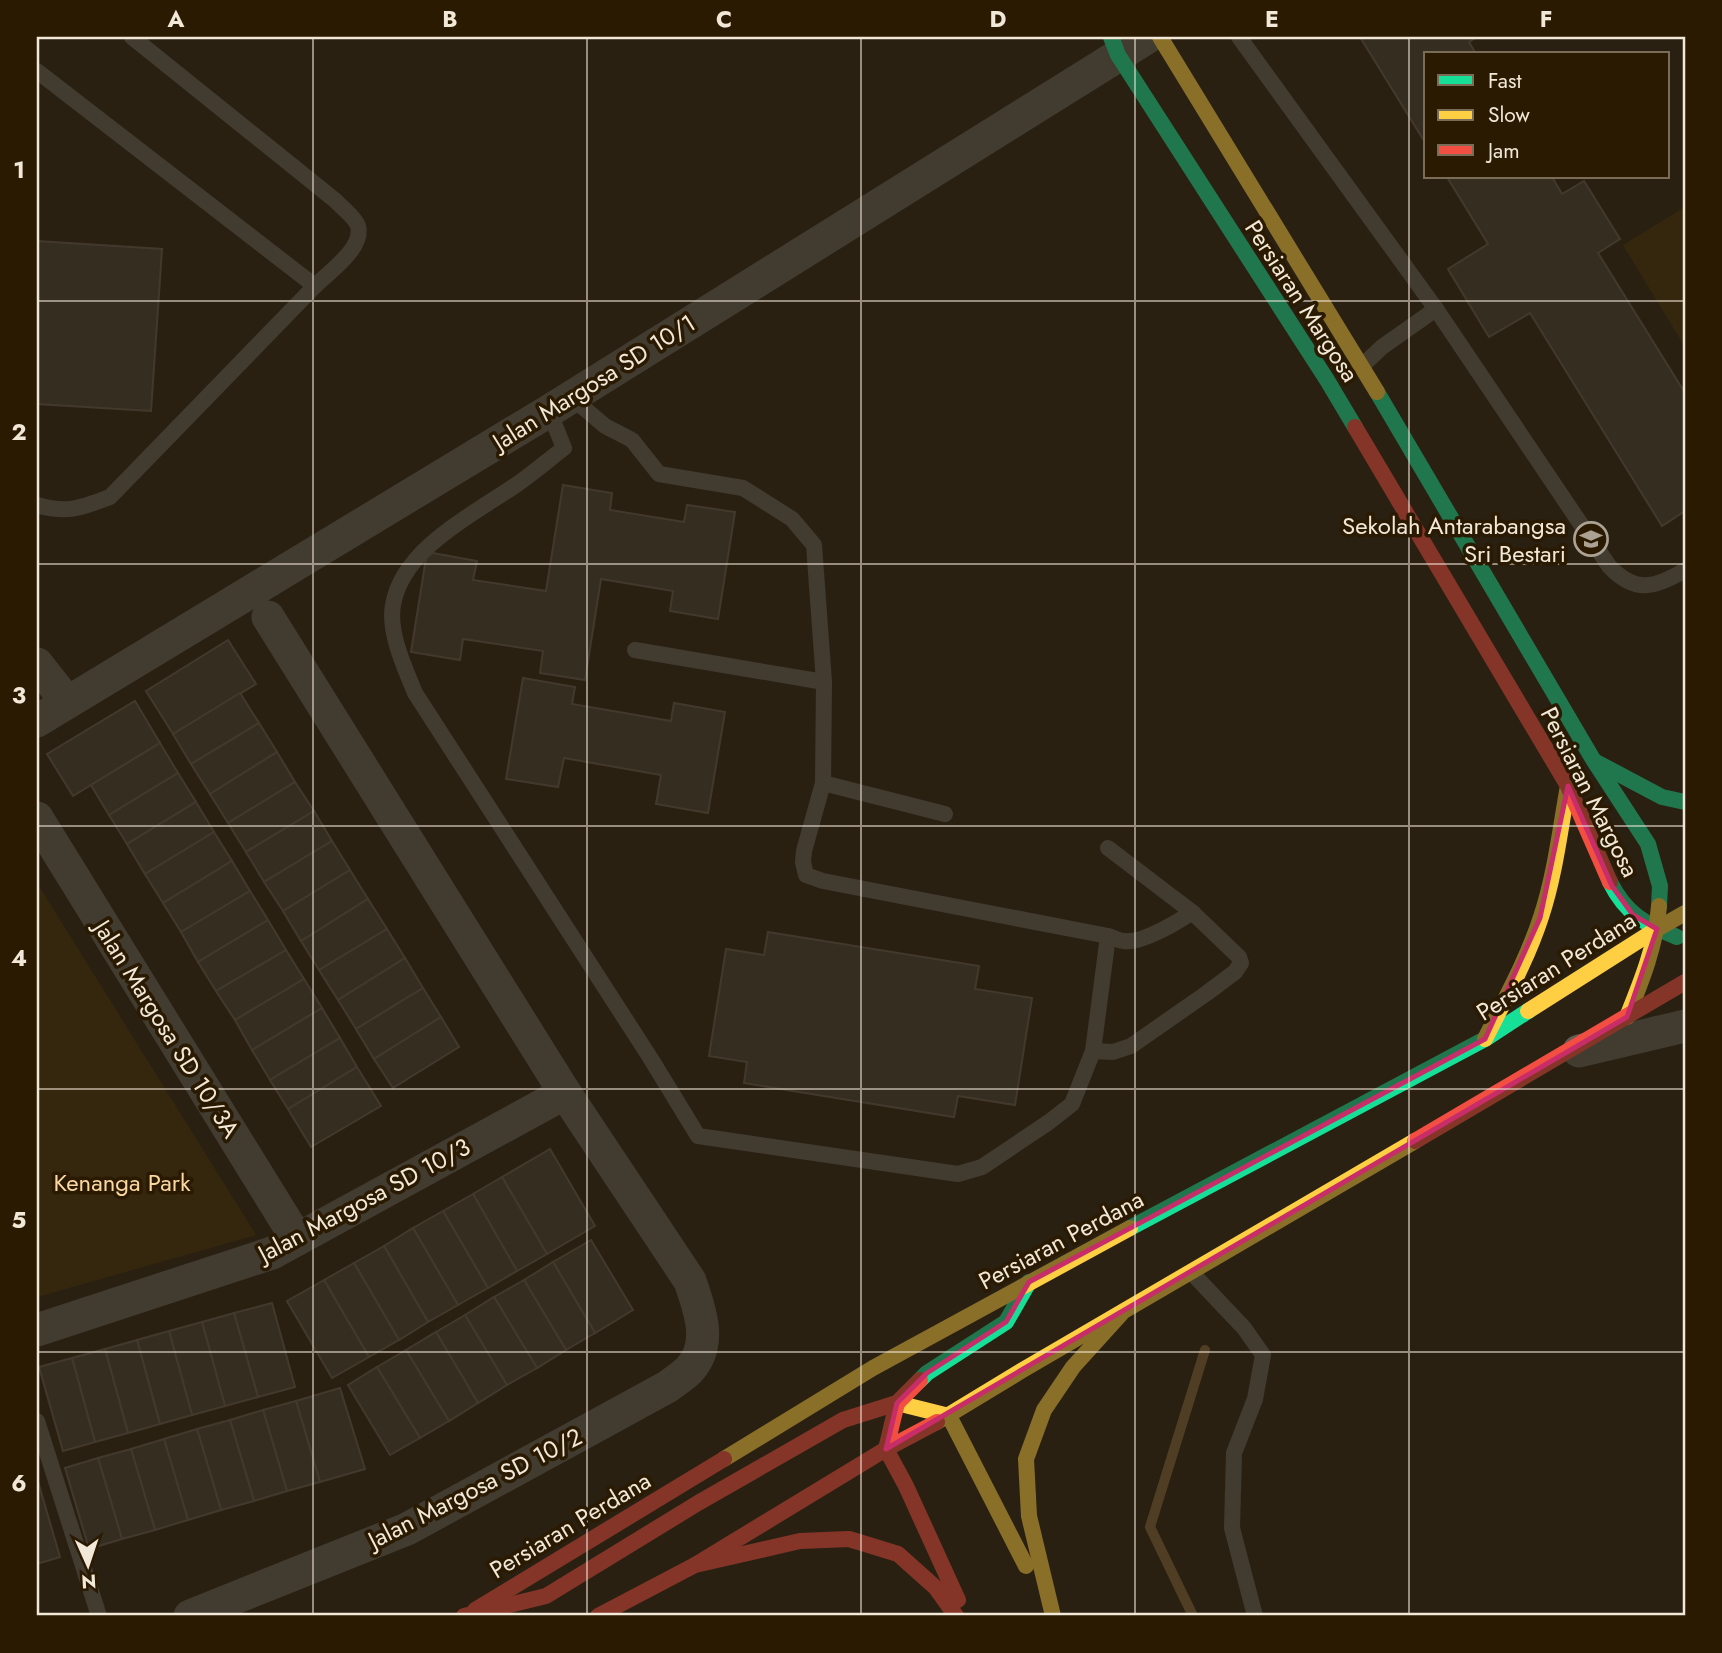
<svg xmlns="http://www.w3.org/2000/svg" width="1722" height="1653" viewBox="0 0 1722 1653" font-family="Jost,sans-serif">
	<rect width="100%" height="100%" fill="#2a2112"/>
	<g fill="#432f09">
		<path d="M1685,207V347L1623,245Z"/>
		<path d="M37,883L256,1235L37,1297Z"/>
	</g>
	<g fill="none" stroke-linecap="round" stroke-linejoin="round">
		<path stroke="#7e633a" stroke-width="10" d="M1193,1616L1150,1527L1205,1350"/>
	</g>
	<g fill="#433c30" stroke="#60584c" stroke-width="2">
		<path d="M1360,37H1477L1469,42L1476,54H1426V144Z"/>
		<path d="M1447,177H1552L1562,194L1584,181L1620,239L1598,253L1685,393V511L1662,526L1530,313L1489,337L1448,269L1488,244Z"/>
		<path d="M37,241L162,249L151,411L37,404Z"/>
		<path d="M563,485L612,493L610,510L684,522L687,505L735,512L718,619L670,611L673,591L601,579L585,680L540,673L543,651L463,639L460,660L411,652L427,552L477,561L473,580L546,591Z"/>
		<path d="M228,640L256,684L173,734L146,691Z"/>
		<path d="M523,678L575,687L572,704L671,721L674,703L725,712L708,813L656,804L661,775L564,758L558,787L506,779Z"/>
		<path d="M240,693L259,723L191,764L173,734Z"/>
		<path d="M135,701L160,743L73,796L47,754Z"/>
		<path d="M259,723L277,752L210,794L191,764Z"/>
		<path d="M160,743L178,773L109,815L91,785Z"/>
		<path d="M277,752L295,782L228,823L210,794Z"/>
		<path d="M178,773L196,802L127,844L109,815Z"/>
		<path d="M295,782L314,811L246,852L228,823Z"/>
		<path d="M196,802L214,832L145,874L127,844Z"/>
		<path d="M314,811L332,841L264,882L246,852Z"/>
		<path d="M214,832L232,861L163,903L145,874Z"/>
		<path d="M332,841L350,870L283,911L264,882Z"/>
		<path d="M232,861L250,891L181,932L163,903Z"/>
		<path d="M350,870L368,899L301,941L283,911Z"/>
		<path d="M250,891L268,920L198,962L181,932Z"/>
		<path d="M368,899L387,929L319,970L301,941Z"/>
		<path d="M268,920L286,950L216,991L198,962Z"/>
		<path d="M387,929L405,958L338,1000L319,970Z"/>
		<path d="M768,932L979,966L975,989L1032,998L1015,1105L958,1096L954,1117L744,1083L747,1062L709,1056L726,949L764,955Z"/>
		<path d="M286,950L304,979L235,1020L216,991Z"/>
		<path d="M405,958L423,988L356,1029L338,1000Z"/>
		<path d="M304,979L322,1008L252,1050L235,1020Z"/>
		<path d="M423,988L441,1017L374,1059L356,1029Z"/>
		<path d="M322,1008L340,1038L270,1080L252,1050Z"/>
		<path d="M441,1017L459,1047L393,1088L374,1059Z"/>
		<path d="M340,1038L357,1067L288,1109L270,1080Z"/>
		<path d="M357,1067L381,1106L311,1147L288,1109Z"/>
		<path d="M550,1149L595,1226L547,1254L502,1177Z"/>
		<path d="M502,1177L547,1254L517,1271L473,1194Z"/>
		<path d="M473,1194L517,1271L488,1288L443,1211Z"/>
		<path d="M443,1211L488,1288L458,1305L413,1228Z"/>
		<path d="M413,1228L458,1305L428,1322L384,1246Z"/>
		<path d="M591,1240L633,1310L595,1333L553,1262Z"/>
		<path d="M384,1246L428,1322L399,1340L354,1263Z"/>
		<path d="M553,1262L595,1333L566,1350L524,1280Z"/>
		<path d="M354,1263L399,1340L369,1357L324,1280Z"/>
		<path d="M324,1280L369,1357L332,1378L287,1301Z"/>
		<path d="M524,1280L566,1350L537,1368L494,1297Z"/>
		<path d="M494,1297L537,1368L507,1385L465,1315Z"/>
		<path d="M272,1303L295,1387L258,1397L234,1313Z"/>
		<path d="M234,1313L258,1397L225,1406L202,1322Z"/>
		<path d="M465,1315L507,1385L478,1403L436,1332Z"/>
		<path d="M202,1322L225,1406L192,1415L169,1331Z"/>
		<path d="M169,1331L192,1415L160,1424L137,1340Z"/>
		<path d="M436,1332L478,1403L449,1421L406,1350Z"/>
		<path d="M137,1340L160,1424L128,1433L105,1349Z"/>
		<path d="M105,1349L128,1433L95,1442L72,1358Z"/>
		<path d="M406,1350L449,1421L420,1438L377,1367Z"/>
		<path d="M72,1358L95,1442L63,1451L39,1367Z"/>
		<path d="M377,1367L420,1438L390,1455L348,1385Z"/>
		<path d="M340,1388L365,1469L320,1482L296,1401Z"/>
		<path d="M296,1401L320,1482L287,1491L263,1410Z"/>
		<path d="M263,1410L287,1491L254,1501L230,1420Z"/>
		<path d="M230,1420L254,1501L221,1510L197,1429Z"/>
		<path d="M197,1429L221,1510L188,1520L164,1439Z"/>
		<path d="M164,1439L188,1520L155,1530L131,1449Z"/>
		<path d="M131,1449L155,1530L122,1539L98,1458Z"/>
		<path d="M98,1458L122,1539L89,1549L65,1468Z"/>
		<path d="M37,1478L60,1557L37,1564Z"/>
	</g>
	<g fill="none" stroke-linecap="round" stroke-linejoin="round">
		<g stroke="#605c56" stroke-width="16">
			<path d="M1239,37L1436,309L1609,566C1635,594 1655,588 1685,570"/>
			<path d="M37,71L315,286"/>
			<path d="M1362,366L1382,347L1436,309"/>
			<path d="M571,397L605,426L632,440L659,474L743,488L792,519L814,545L824,682L823,783L804,851L803,862L806,875L823,881L1108,936C1113,937 1119,941 1124,941C1141,944 1178,922 1192,912L1108,848"/>
			<path d="M549,411L564,448C547,461 531,475 513,487C470,516 402,550 393,605C388,633 405,668 415,693L651,1059L698,1136L958,1174L982,1167L1049,1122L1072,1104L1093,1051L1108,936"/>
			<path d="M37,505C67,514 81,508 110,497L315,286C329,272 364,248 358,226C355,217 342,208 336,201L132,37"/>
			<path d="M635,650L824,682"/>
			<path d="M823,783L945,814"/>
			<path d="M1093,1051L1113,1052L1131,1046L1207,993L1235,972L1241,963L1239,957L1192,912"/>
			<path d="M1192,1273L1244,1328L1263,1355L1255,1399L1234,1453L1232,1528L1255,1616"/>
			<path d="M37,1421L99,1616"/>
		</g>
		<g stroke="#605c56" stroke-width="33">
			<path d="M37,664L67,702"/>
			<path d="M37,721L549,411L1148,37"/>
			<path d="M37,818L297,1239"/>
			<path d="M1579,1051L1685,1026"/>
			<path d="M37,1330L272,1253L565,1093"/>
			<path d="M190,1616L407,1529L667,1387C674,1382 683,1376 689,1370C713,1345 700,1310 690,1281L565,1093L268,617"/>
		</g>
		<g stroke="#16e098" stroke-width="16">
			<path d="M1111,37L1118,55L1327,380L1355,427"/>
			<path d="M1377,392L1594,761L1648,844L1660,886L1659,906"/>
			<path d="M1596,762L1662,797L1685,802"/>
			<path d="M1610,882C1626,914 1645,924 1677,937"/>
			<path d="M1130,1228L1485,1039L1528,1011"/>
			<path d="M920,1380L927,1373L1006,1322L1029,1282"/>
		</g>
		<g stroke="#ffcf43" stroke-width="16">
			<path d="M1160,37L1377,392"/>
			<path d="M1528,1011L1657,929L1685,913"/>
			<path d="M1627,1017C1642,980 1656,945 1659,906"/>
			<path d="M1485,1039C1505,999 1527,960 1541,917C1555,875 1560,830 1568,786"/>
			<path d="M897,1403L949,1416L1026,1566"/>
			<path d="M937,1422L1021,1371L1415,1141"/>
			<path d="M724,1459L873,1368L1130,1228"/>
			<path d="M1053,1616L1029,1516L1026,1459L1044,1410L1073,1367L1121,1314"/>
		</g>
		<g stroke="#f24e42" stroke-width="16">
			<path d="M1355,427L1568,786L1610,882"/>
			<path d="M1415,1141L1685,982"/>
			<path d="M897,1403L886,1449L906,1486L958,1600"/>
			<path d="M695,1565L800,1541L849,1539L898,1554L936,1588L956,1616"/>
			<path d="M475,1610L724,1459"/>
			<path d="M464,1616L546,1596L698,1503L843,1420L897,1403L920,1380"/>
			<path d="M598,1616L695,1565L886,1449L937,1422"/>
		</g>
	</g>
	<path d="M0 0H1722V1653H0ZM1568,786L1612,886L1633,915L1657,929L1627,1017L886,1449L897,1403L927,1373L1006,1322L1029,1282L1485,1039L1540,918Z" fill="#2a2112" fill-opacity=".55" fill-rule="evenodd"/>
	<path fill="none" stroke="#c72d68" stroke-width="5" stroke-linejoin="round" d="M1568,786L1612,886L1633,915L1657,929L1627,1017L886,1449L897,1403L927,1373L1006,1322L1029,1282L1485,1039L1540,918Z"/>
	<path fill="none" stroke="#f2e8d8" stroke-width="2" stroke-opacity="0.55" d="M313,37V1616M587,37V1616M861,37V1616M1135,37V1616M1409,37V1616M37,301H1685M37,564H1685M37,826H1685M37,1089H1685M37,1352H1685"/>
	<defs>
		<g id="school-ring" transform="scale(1.75)"><circle r="9.5" fill="#2a1a01" stroke="#aca293" stroke-width="1.5"/><path d="M0-5L7-2L0 1L-7-2ZM-4 1L0 2.5L4 1V4Q0 6-4 4Z" fill="#aca293"/></g>
	</defs>
	<g fill-rule="evenodd">
		<use href="#school-ring" x="1591" y="539"/>
	</g>
	<g text-anchor="middle" dominant-baseline="central" stroke-width="7" stroke-linejoin="round" paint-order="stroke">
		<g font-size="24" fill="#f2e8d8" stroke="#2a1a01">
			<text transform="translate(1302 301) rotate(57)">Persiaran Margosa</text>
			<text transform="translate(594 382) rotate(-32)">Jalan Margosa SD 10/1</text>
			<text transform="translate(1590 792) rotate(63)">Persiaran Margosa</text>
			<text transform="translate(1556 966) rotate(-32)">Persiaran Perdana</text>
			<text transform="translate(167 1029) rotate(58)">Jalan Margosa SD 10/3A</text>
			<text transform="translate(364 1200) rotate(-28)">Jalan Margosa SD 10/3</text>
			<text transform="translate(1061 1240) rotate(-28)">Persiaran Perdana</text>
			<text transform="translate(475 1488) rotate(-27)">Jalan Margosa SD 10/2</text>
			<text transform="translate(570 1525) rotate(-31)">Persiaran Perdana</text>
		</g>
		<g font-size="24" fill="#f2e8d8" stroke="#2a1a01" text-anchor="end">
			<text x="1566" y="525">Sekolah Antarabangsa<tspan x="1566" dy="28">Sri Bestari</tspan></text>
		</g>
		<g font-size="24" fill="#fcd8a1" stroke="#2a1a01">
			<text x="122" y="1182">Kenanga Park</text>
		</g>
	</g>
	<rect width="1722" height="1653" fill="none" stroke="#2a1a01" stroke-width="77"/>
	<rect x="1424" y="52" width="245" height="126" fill="#2a1a01" stroke="#7a6c57" stroke-width="2"/>
	<rect x="1438" y="75" width="35" height="10" fill="#16e098" stroke="#7a6c57" stroke-width="2"/>
	<text x="1488" y="88" font-size="21" fill="#f2e8d8">Fast</text>
	<rect x="1438" y="110" width="35" height="10" fill="#ffcf43" stroke="#7a6c57" stroke-width="2"/>
	<text x="1488" y="122" font-size="21" fill="#f2e8d8">Slow</text>
	<rect x="1438" y="145" width="35" height="10" fill="#f24e42" stroke="#7a6c57" stroke-width="2"/>
	<text x="1488" y="158" font-size="21" fill="#f2e8d8">Jam</text>
	<g transform="translate(88 1565) rotate(177)" stroke="#2a1a01" stroke-width="5" paint-order="stroke">
	<path d="M0-5L12 26L0 18L-12 26Z" fill="#f2e8d8"/>
	<text y="-10" font-size="19" font-weight="bold" text-anchor="middle" fill="#f2e8d8">N</text>
	</g>
	<rect x="38" y="38" width="1646" height="1576" fill="none" stroke="#f2e8d8" stroke-width="2.5"/>
	<g font-size="23" text-anchor="middle" font-weight="bold" fill="#f2e8d8">
		<text x="176" y="27">A</text>
		<text x="450" y="27">B</text>
		<text x="724" y="27">C</text>
		<text x="998" y="27">D</text>
		<text x="1272" y="27">E</text>
		<text x="1546" y="27">F</text>
		<text x="19" y="178">1</text>
		<text x="19" y="440">2</text>
		<text x="19" y="703">3</text>
		<text x="19" y="966">4</text>
		<text x="19" y="1228">5</text>
		<text x="19" y="1491">6</text>
	</g>
</svg>
